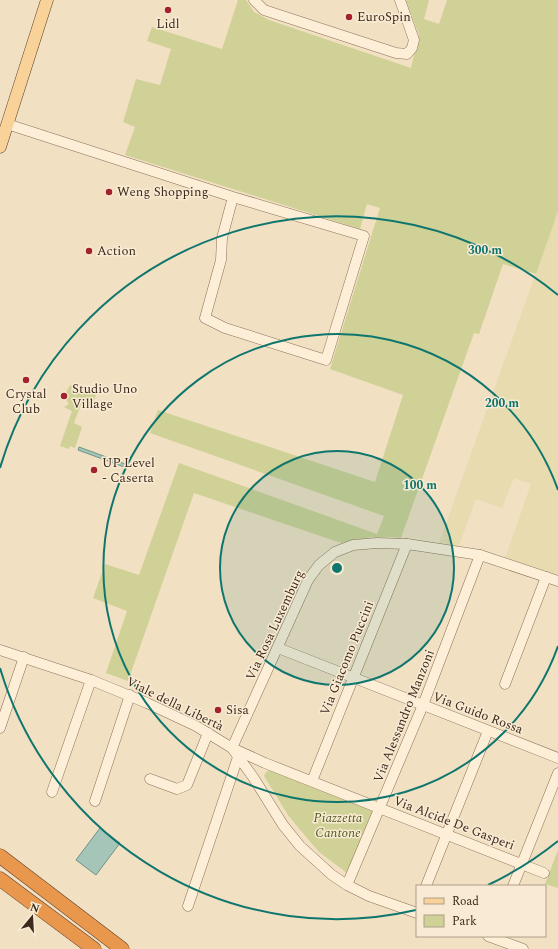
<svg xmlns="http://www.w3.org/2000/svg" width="558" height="949" viewBox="0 0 558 949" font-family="Spectral,serif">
	<rect width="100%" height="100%" fill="#f2e0c3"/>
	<path fill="#e8dbb0" d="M558,211V576L540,569L505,558L531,484L514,478L502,508L476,499L459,546L439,543Z"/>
	<g fill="#cfd196">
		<path d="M238,0H246L254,12L269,20L411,68L419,35L406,0H429L424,19L439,24L447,0H558V211L536,274L503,264L479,334L474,333L401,538C381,536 361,537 341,543L194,493L128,681L106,673L127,611L93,598L105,564L139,575L179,463L377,534L384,516L150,433L158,410L375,482L403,395L330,369L380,208L367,204L360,229L125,155L135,127L123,122L136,79L160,85L171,49L147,41L152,27L222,49Z"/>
		<path d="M70,385L96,395L92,406L82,402L74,423L82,427L75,448L70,446L69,449L60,446L72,411L64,407L69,404L65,398L61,395L66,393Z"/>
		<path d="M275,767L380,808L351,876L319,852L302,832L288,815L264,776L266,772Z"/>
		<path d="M558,850V888L545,884Z"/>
	</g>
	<g fill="#a6c5b9" stroke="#6b9486">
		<path d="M79,447L128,465L127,468L78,450Z"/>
		<path d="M100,828L120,843L96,875L76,860Z"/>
	</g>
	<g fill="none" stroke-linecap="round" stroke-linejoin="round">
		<g stroke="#8e7058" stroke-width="11">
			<g id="minor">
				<path d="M254,0L264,10L396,53L407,54L412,48L414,40L400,0"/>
				<path d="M7,124L233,197L364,236L326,360L225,328L205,318L221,260L222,238L233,197"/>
				<path d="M278,648L558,758"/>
				<path d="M0,650L91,680L147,703L196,726L232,748L253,777L283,825L300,846L332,875L347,885L369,896L417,913"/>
				<path d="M505,684L546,577"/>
				<path d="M0,728L24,657"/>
				<path d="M150,779L177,789L187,785L208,733"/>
				<path d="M312,781L407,544"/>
				<path d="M52,792L91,680"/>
				<path d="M95,801L130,695"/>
				<path d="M544,873L265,763L232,748L308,580L319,565L335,552L353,545L377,543L407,544L480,555L558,581"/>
				<path d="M347,885L423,705L480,555"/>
				<path d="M426,886L488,731"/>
				<path d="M513,886L558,773"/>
				<path d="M188,906L238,757"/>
				<path d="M488,936L523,949"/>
			</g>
		</g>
		<g stroke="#5c3f2c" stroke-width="13">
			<path id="major" d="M0,147L47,0"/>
		</g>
		<g stroke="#5c3f2c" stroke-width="15">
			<g id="highway">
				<path d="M0,856L122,949"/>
				<path d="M0,879L94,949"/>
			</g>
		</g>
		<use href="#minor" stroke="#fceed7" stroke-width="10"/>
		<use href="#major" stroke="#f8d298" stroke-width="12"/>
		<use href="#highway" stroke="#e8974d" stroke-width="14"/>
	</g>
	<circle cx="337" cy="568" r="117" fill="#0f766e" fill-opacity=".12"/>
	<g fill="none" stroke="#0f766e" stroke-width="2">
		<circle cx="337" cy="568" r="117"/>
		<path d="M558 646A234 234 0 1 1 558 490"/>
		<path d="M558 841A351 351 0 0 1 488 885M416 910A351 351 0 0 1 0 668M0 468A351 351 0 0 1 558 295"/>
	</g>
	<g fill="#a3222e" stroke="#f9ebd3" stroke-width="1.5">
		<circle cx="168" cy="10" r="4"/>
		<circle cx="349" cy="17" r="4"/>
		<circle cx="109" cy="192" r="4"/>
		<circle cx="89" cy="251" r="4"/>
		<circle cx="26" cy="380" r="4"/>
		<circle cx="64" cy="396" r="4"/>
		<circle cx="94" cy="470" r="4"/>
		<circle cx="218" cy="710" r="4"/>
	</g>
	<g text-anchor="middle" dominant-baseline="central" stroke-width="3" stroke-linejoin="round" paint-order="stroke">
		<g font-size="13" fill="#3d2a1d" stroke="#f9ebd3" text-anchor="start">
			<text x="357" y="17">EuroSpin</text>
			<text x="168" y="24" text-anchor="middle">Lidl</text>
			<text x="117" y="192">Weng Shopping</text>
			<text x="97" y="251">Action</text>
			<text x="72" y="389">Studio Uno<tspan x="72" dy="15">Village</tspan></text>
			<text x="26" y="394" text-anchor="middle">Crystal<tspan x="26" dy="15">Club</tspan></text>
			<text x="102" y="463">UP Level<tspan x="102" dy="15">- Caserta</tspan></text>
			<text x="226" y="710">Sisa</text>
		</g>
		<g font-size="13" fill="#3d2a1d" stroke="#f9ebd3">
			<text transform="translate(275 625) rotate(-65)">Via Rosa Luxemburg</text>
			<text transform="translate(347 658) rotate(-68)">Via Giacomo Puccini</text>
			<text transform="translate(175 704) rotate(26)">Viale della Libertà</text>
			<text transform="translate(478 713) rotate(21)">Via Guido Rossa</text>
			<text transform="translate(404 716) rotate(-68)">Via Alessandro Manzoni</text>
			<text transform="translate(454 823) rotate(21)">Via Alcide De Gasperi</text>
		</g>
		<g font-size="13" font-style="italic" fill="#515b22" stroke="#f9ebd3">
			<text x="338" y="818">Piazzetta<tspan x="338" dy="15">Cantone</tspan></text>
		</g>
	</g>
	<circle cx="337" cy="568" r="6" fill="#0f766e" stroke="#f9ebd3" stroke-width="2"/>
	<g font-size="12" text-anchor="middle" font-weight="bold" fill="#0f766e" stroke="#f9ebd3" stroke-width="3" stroke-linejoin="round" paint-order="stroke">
		<text x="485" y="254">300 m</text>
		<text x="502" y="407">200 m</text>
		<text x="420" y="489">100 m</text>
	</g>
	<rect x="416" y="885" width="130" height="52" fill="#f9ebd3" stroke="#ae9e8a"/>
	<rect x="424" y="898" width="20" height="6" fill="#f8d298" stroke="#ae9e8a"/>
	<text x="452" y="905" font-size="12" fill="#3d2a1d">Road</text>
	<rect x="424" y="915" width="20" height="12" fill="#cfd196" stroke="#ae9e8a"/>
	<text x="452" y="925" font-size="12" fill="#3d2a1d">Park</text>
	<g transform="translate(32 917) rotate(18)" stroke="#f9ebd3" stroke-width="3" paint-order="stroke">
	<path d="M0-3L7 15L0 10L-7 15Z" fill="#3d2a1d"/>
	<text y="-6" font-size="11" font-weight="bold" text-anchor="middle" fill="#3d2a1d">N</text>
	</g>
</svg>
